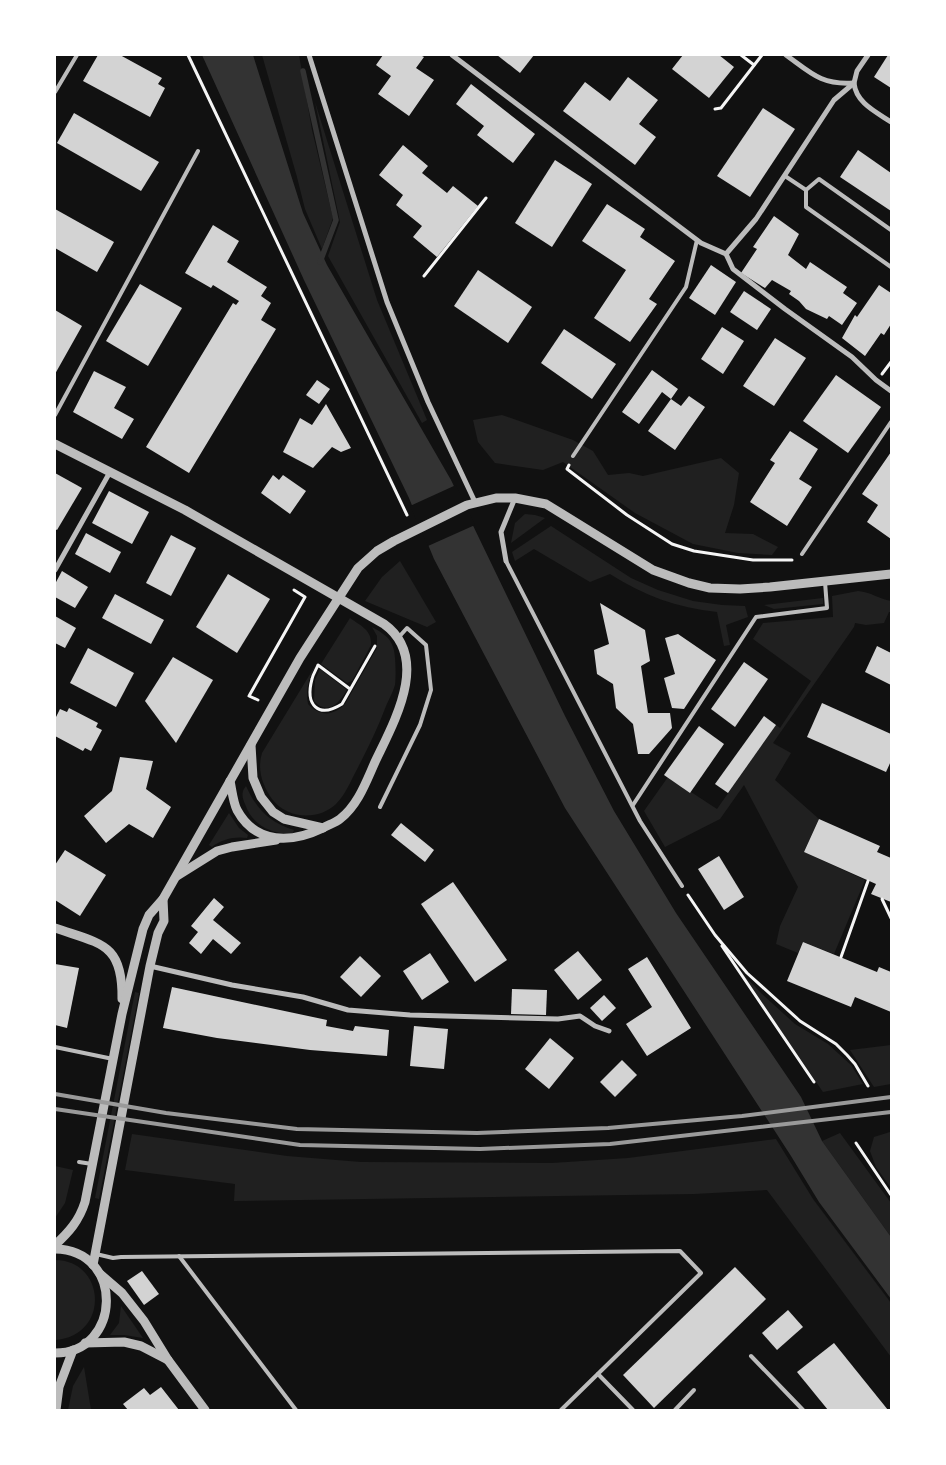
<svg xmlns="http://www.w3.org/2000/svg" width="946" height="1465" viewBox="0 0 946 1465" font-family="Helvetica,sans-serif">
	<rect width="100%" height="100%" fill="#111"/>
	<g fill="#202020">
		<path d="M262,55H299L312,130L333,218L322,249L305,209L297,177Z"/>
		<path d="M315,102L377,300L427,420L422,423L328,256L340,222Z"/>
		<path d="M502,415L573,440L593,451L608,475L629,473L643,476L721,458L739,473L734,505L725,533L753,534L778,547L772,555L738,553L693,544L635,513L563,462L543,470L495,463L478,442L473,420Z"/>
		<path d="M525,514L535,515L545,518L511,543L515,523Z"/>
		<path d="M551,526L631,578L658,590L693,601L722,605L745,606L748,617L726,625L730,645L724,646L717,612C677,608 643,595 610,574L590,582L534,549L515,561L512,552Z"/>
		<path d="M400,561L436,622L427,627L365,601L382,577Z"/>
		<path d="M858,591C871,592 879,599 891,601V612H889L884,623L866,625L855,623L854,627L773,743L791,753L775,780L819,819L804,852L865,880L834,954L803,942L798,953L776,944L780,926L798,887L744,785L720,819L665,847L644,811L668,777L717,809L776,725L780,728L811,681L753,639L763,623L833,617L832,596Z"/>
		<path d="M823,598V604L774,609L764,605Z"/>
		<path d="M350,618C361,626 372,630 371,645L352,681L347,683L321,664Z"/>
		<path d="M372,627C381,632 390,637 393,647C396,655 396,677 395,685C393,692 389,699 386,706C377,730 366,752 354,775C349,785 344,796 336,804C318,821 287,819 272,799C262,785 257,769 262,753L315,666C309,680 305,689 308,704C320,717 333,716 345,704L377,648V636Z"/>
		<path d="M320,669L347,690C339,703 328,716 314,701L315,680Z"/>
		<path d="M246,786C256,808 269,823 294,830L293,833C272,835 252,825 245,804C242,797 241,792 246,786Z"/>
		<path d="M229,813L239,828L248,835L247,838C236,836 221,839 212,847L209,845Z"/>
		<path d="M739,970L762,994L795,1024L828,1044L851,1065L863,1084L823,1092Z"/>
		<path d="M135,992L139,993L99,1199L95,1198Z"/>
		<path d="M891,1045V1084L874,1087L850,1050Z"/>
		<path d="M890,1132L891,1133V1188L876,1167L870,1151L874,1137Z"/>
		<path d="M840,1133L891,1203V1237L822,1141Z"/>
		<path d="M132,1134L287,1156L361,1162L552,1163L628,1158L776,1139L813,1199L891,1303V1357L767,1190L694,1194L234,1201L235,1184L125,1170Z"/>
		<path d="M55,1166L73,1170L65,1203L55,1218Z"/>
		<path d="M55,1260C105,1260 111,1334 56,1340H55Z"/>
		<path d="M121,1306L143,1338L124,1335H110L119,1323Z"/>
		<path d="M84,1367L91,1410H68L73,1386Z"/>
	</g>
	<path fill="#333" d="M202,55H253L303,213L327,265L451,480L565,716L614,811L676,913L801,1097L822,1141L891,1237V1299L819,1202L791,1156L565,808L434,559L409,498L304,280Z"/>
	<path fill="#111" d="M456,485L475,525L428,546L410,506Z"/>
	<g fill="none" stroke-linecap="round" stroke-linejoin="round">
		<path stroke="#333" stroke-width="5.5" d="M303,71L336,220L320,262"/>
	</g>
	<g fill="#d3d3d3">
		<path d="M98,55H120L162,78L158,84L165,88L150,117L83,81Z"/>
		<path d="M383,55H420L424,57L416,68L434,80L409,116L378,94L391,76L376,65Z"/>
		<path d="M497,55H534L520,73Z"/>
		<path d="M683,55H719L734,67L709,98L672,69Z"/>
		<path d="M888,55H891V88L874,77Z"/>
		<path d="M628,77L658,100L639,124L656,137L635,165L563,111L585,82L610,101Z"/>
		<path d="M471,84L535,134L513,163L477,135L484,126L456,104Z"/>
		<path d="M763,108L795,129L750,197L717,176Z"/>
		<path d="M74,113L159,162L141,191L57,143Z"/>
		<path d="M403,145L428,166L422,173L447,193L453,186L478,206L437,257L413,237L422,226L396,205L403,195L379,175Z"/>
		<path d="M858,150L891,173V211L840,177Z"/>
		<path d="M555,160L592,184L552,247L515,223Z"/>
		<path d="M607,204L645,229L640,237L675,261L649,299L657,304L630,342L594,318L626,270L582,241Z"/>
		<path d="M55,209L114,242L97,272L55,248Z"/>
		<path d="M774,216L799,234L788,255L806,269L810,262L847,287L843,293L857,303L842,325L829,316L827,319L806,309L799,301L789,294L791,291L772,280L765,288L741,273L757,249L753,247Z"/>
		<path d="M213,225L239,241L227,262L267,287L261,296L271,303L261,320L276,329L189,473L146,447L233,303L236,305L239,301L213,285L211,288L185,273Z"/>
		<path d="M711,265L736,282L715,315L689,298Z"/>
		<path d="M478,270L532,307L508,343L454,306Z"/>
		<path d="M140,284L182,308L148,366L106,341Z"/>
		<path d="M879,285L891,293V324L884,335L881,333L865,356L842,338L855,315L857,317Z"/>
		<path d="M744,291L771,309L757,330L730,312Z"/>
		<path d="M55,310L82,326L55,374Z"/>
		<path d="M722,327L744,341L723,374L701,359Z"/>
		<path d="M564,329L616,364L592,399L541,363Z"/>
		<path d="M775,338L806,358L774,406L743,386Z"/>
		<path d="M652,370L678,389L671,399L681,406L689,396L705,407L675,450L648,431L671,399L662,392L639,424L622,412Z"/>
		<path d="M94,371L126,387L114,408L134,419L122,439L73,412Z"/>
		<path d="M836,375L881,407L848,453L803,421Z"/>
		<path d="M317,380L330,389L319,404L306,395Z"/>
		<path d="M326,404L351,448L341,452L332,447L313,468L283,452L300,418L312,425Z"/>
		<path d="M790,431L818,449L799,479L812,487L787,526L750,502L775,463L770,460Z"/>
		<path d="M891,452V539L867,522L878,505L862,494Z"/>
		<path d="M55,473L82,488L57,530L55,529Z"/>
		<path d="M273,475L279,480L283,475L306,491L290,514L261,493Z"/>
		<path d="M109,491L149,512L132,544L92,523Z"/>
		<path d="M86,533L121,552L110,573L75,554Z"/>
		<path d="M171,535L196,548L171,596L146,583Z"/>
		<path d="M62,571L88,587L75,608L55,597V584Z"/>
		<path d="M228,574L270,599L237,653L196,627Z"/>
		<path d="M115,594L164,620L151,644L102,618Z"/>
		<path d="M600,603L645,630L650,661L641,666L648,713H670L672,728L649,754H638L633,724L616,708L613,684L597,674L594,650L609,644Z"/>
		<path d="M55,616L76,628L65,648L55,643Z"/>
		<path d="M678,634L716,660L684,709L672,708L664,678L675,674L665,638Z"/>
		<path d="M877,646L891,653V685L865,672Z"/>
		<path d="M88,648L134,673L116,707L70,683Z"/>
		<path d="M173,657L213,680L176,743L145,701Z"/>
		<path d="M744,662L768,679L735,727L711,709Z"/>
		<path d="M822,703L891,734V761L886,772L807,737Z"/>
		<path d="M69,708L98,723L96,727L102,730L91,751L85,748L83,751L55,736V719L60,709L67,712Z"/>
		<path d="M764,716L776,725L728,793L715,784Z"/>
		<path d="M699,726L724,744L690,793L664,775Z"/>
		<path d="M120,757L153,761L146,789L171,807L153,838L129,824L106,843L84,816L112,791Z"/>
		<path d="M819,819L880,846L877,852L891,858V902L871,894L876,884L804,852Z"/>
		<path d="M401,823L434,850L425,862L391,835Z"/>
		<path d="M65,850L106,875L80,916L55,900V865Z"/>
		<path d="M719,856L744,897L724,910L698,869Z"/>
		<path d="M453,882L507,960L475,982L421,904Z"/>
		<path d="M214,898L224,907L213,920L241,943L231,954L213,939L201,954L189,943L198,932L191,926Z"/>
		<path d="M803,942L877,972L879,967L891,972V1012L855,997L851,1007L787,981Z"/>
		<path d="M578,951L602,980L578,1000L554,970Z"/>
		<path d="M430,953L449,982L422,1000L403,971Z"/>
		<path d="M360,956L381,976L361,997L340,977Z"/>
		<path d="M647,957L691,1028L647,1056L626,1024L652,1007L628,969Z"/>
		<path d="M55,964L79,968L67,1028L55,1025Z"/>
		<path d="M172,987L327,1020L326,1026L353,1031L355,1026L389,1030L387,1056L310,1050L217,1038L163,1028Z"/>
		<path d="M512,989L547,990L546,1015L511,1014Z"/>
		<path d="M604,995L616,1008L602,1021L590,1008Z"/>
		<path d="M414,1026L448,1029L444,1069L410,1066Z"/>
		<path d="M550,1038L574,1058L549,1089L525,1069Z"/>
		<path d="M622,1060L637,1075L615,1097L600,1082Z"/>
		<path d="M735,1267L766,1299L654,1408L623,1375Z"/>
		<path d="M142,1271L159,1294L144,1305L127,1281Z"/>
		<path d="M788,1310L803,1327L777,1350L762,1333Z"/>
		<path d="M834,1343L888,1410H828L797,1372Z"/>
		<path d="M161,1387L179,1410H128L123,1404L144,1388L150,1395Z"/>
	</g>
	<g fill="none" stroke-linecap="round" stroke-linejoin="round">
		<g stroke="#f5f5f5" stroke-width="3">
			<path d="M188,55L407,515"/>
			<path d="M741,55L754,65"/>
			<path d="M715,109L721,108L762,55"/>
			<path d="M424,276L486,198"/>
			<path d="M882,374L891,362"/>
			<path d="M569,465L567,469L627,515L672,544L694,551L753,560H792"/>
			<path d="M350,689L318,665C316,670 313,674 312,679C305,705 318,719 342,704L375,646"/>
			<path d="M258,700L249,696L305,597L294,590"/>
			<path d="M688,895L715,935L747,973L800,1021L836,1044L847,1055L855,1064L868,1086"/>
			<path d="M882,899L891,918"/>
			<path d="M722,946L814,1082"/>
			<path d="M841,957L868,881"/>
			<path d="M856,1143L891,1195"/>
		</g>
		<g stroke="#bcbcbc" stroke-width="4">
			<path d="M55,92L77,55"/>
			<path d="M785,176L806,190"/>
			<path d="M806,190V207L891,267"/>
			<path d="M806,190L819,179L891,230"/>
			<path d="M55,415L198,151"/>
			<path d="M573,456L686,287L697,240"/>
			<path d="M802,554L891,422"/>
			<path d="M506,561L640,821L682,886"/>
			<path d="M633,805L756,617L827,608L825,582"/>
			<path d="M380,807L420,725L431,690L426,645L407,628L398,638"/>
			<path d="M55,1047L113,1059"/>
			<path d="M79,1162L92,1164"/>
			<path d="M96,1254L113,1258L121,1257L680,1251L701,1273L561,1410"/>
			<path d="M179,1256L296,1410"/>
			<path d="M751,1356L803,1410"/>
			<path d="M598,1374L633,1410"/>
			<path d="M675,1410L694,1390"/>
		</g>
		<g stroke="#bcbcbc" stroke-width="5">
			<path d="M309,55L387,302L428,402L475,502"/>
			<path d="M452,55L701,243L726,254L733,269L785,309L852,357L876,380L891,391"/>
			<path d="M786,55C811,73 821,85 853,83"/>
			<path d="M854,83C856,103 876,112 891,122"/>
			<path d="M726,254L756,219L834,100L854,83L857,71L868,55"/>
			<path d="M506,561L501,532L515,498"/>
			<path d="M55,570L110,472"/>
			<path d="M150,966L232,985L303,997L348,1010L410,1015L558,1019L580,1016L595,1026L609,1031"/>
		</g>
		<g stroke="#bcbcbc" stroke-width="9">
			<path d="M55,444L185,510L384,624C431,658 394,722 375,762C366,782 358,805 340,819C335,823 328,825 323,828C292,843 256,845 237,810C233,802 232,790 230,781"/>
			<path d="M251,745L253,778L261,797L273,812L284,819L323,828"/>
			<path d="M177,876L217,851L232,847L276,840"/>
			<path d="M55,928C101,944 123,943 122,999"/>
			<path d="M55,1245C69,1232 79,1221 85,1202L122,1014L143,929L149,915L163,899L300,658L358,568L377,551L394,541L467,505L496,498H515L546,504L653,570L689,583L710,588L740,589L770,587L891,574"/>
			<path d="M55,1249C125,1250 122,1353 55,1353"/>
			<path d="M93,1265L150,966L158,933L164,921L163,899"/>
			<path d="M100,1274L122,1293L144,1321L168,1360L205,1410"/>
			<path d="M85,1343L124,1342L141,1346L168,1360"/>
			<path d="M56,1410L59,1387L73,1350"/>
		</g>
		<g stroke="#9a9a9a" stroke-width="4">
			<path d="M55,1094L166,1113L297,1129L477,1133L608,1128L742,1116L891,1097"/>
			<path d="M55,1109L300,1145L480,1149L610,1144L891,1112"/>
		</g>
	</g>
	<rect width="946" height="1465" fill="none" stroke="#ffffff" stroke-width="112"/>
</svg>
